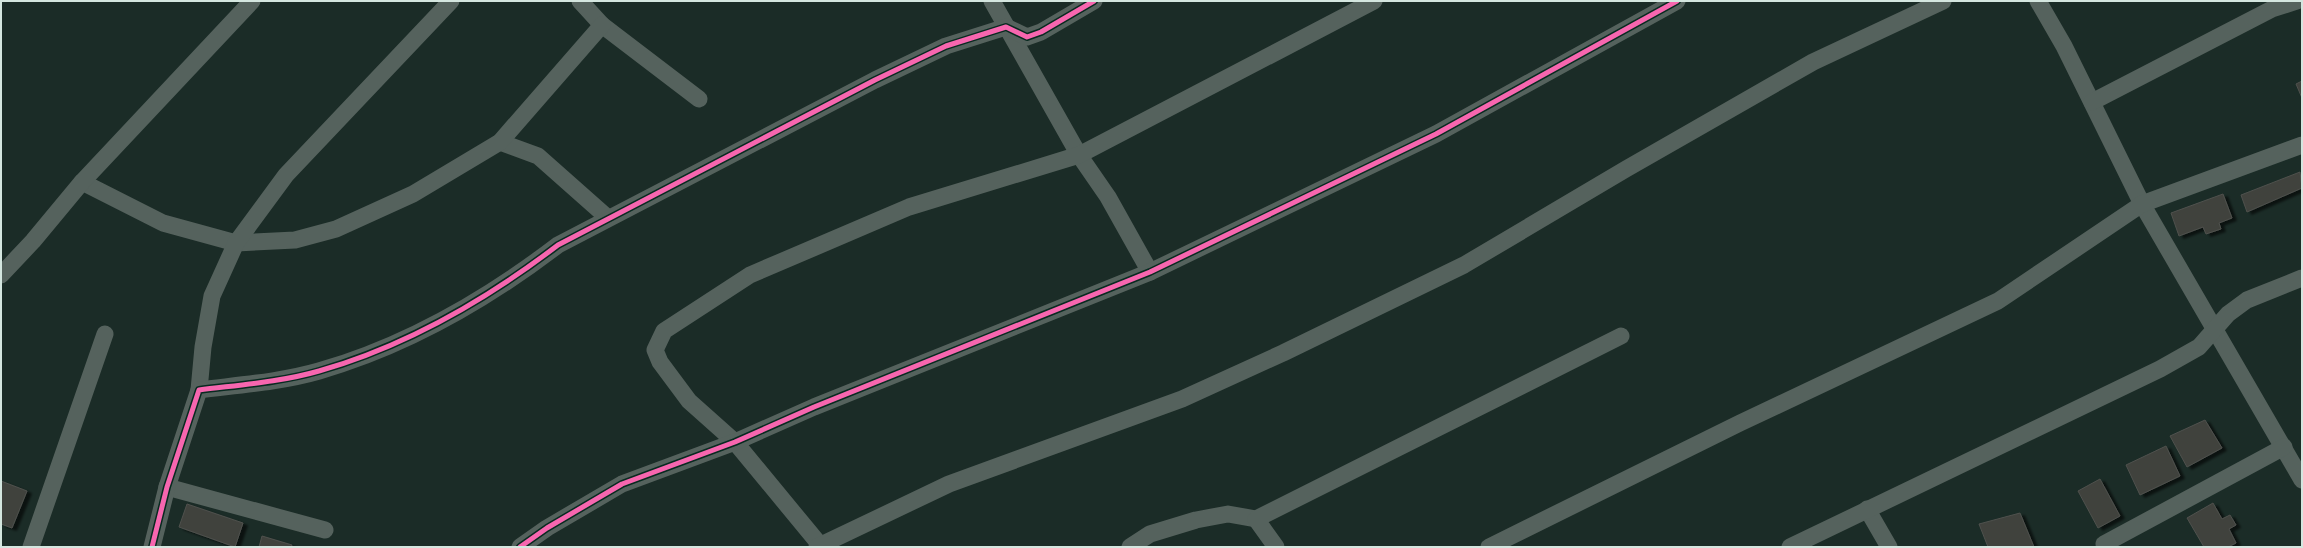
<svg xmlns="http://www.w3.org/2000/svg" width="2303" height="548" viewBox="0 0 2303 548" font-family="'Fira Sans Condensed',sans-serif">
	<defs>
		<filter id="shadow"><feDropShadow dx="4.5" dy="2.5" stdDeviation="1" flood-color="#0009"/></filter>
	</defs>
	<rect width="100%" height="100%" fill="#1b2c27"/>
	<g fill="#40423e" stroke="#4f514d" filter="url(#shadow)">
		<path d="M2302,81V98L2296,84Z"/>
		<path d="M2300,172L2302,188L2247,212L2241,195Z"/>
		<path d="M2223,194L2232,218L2219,223L2221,229L2206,234L2203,227L2179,236L2171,213Z"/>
		<path d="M2205,420L2222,448L2187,467L2170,436Z"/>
		<path d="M2166,446L2180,476L2140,495L2126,465Z"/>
		<path d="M2100,479L2120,516L2098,528L2078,491Z"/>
		<path d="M1,481L27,491L12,528L1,524Z"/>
		<path d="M2213,503L2222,519L2230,515L2236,525L2229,529L2236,543L2228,547H2204L2187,518Z"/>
		<path d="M187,504L243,523L235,547L179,527Z"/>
		<path d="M2020,513L2034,547H1988L1979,524Z"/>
		<path d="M262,536L292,545L291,547H259Z"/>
	</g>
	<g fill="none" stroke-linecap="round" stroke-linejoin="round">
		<g stroke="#55625d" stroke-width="17">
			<path d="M580,1L602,25L699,99"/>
			<path d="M992,1L1079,155L1108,197L1150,272"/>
			<path d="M2038,1L2064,46L2142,204L2302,480"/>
			<path d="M2092,102L2272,9L2297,1"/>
			<path d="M500,142L538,156L608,218"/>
			<path d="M82,182L163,223L236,243L295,240L336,229L413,194L500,142L602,25"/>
			<path d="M1,275L33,241L82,182L252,1"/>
			<path d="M199,390L203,347L212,296L236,243L286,175L451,1"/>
			<path d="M167,487L325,530"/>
			<path d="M1867,509L1889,547"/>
			<path d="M2104,544L2284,447"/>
			<path d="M820,545L735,442L689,401L660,362L655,350L664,331L750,275L909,207L1079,155L1374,1"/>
			<path d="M31,547L105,334"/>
			<path d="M152,547L167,487L199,390C238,385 281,382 319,371C406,346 486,300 558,245L875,80L946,46L1006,27L1027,37L1041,32L1094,1"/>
			<path d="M520,547L547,528L622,484L735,442L814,407L1150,272L1436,134L1677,1"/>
			<path d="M817,547L949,484L1182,399L1283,353L1464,265L1626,169L1813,62L1943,1"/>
			<path d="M1130,547L1150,534L1196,520L1228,514L1256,519"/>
			<path d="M1276,547L1256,519L1621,336"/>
			<path d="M1489,547L1740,423L1998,301L2142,204L2302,145"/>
			<path d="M1790,547L2160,369L2199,347L2228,314L2247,300L2302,278"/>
		</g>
		<g stroke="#082a20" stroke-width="8">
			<g id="cycleway">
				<path d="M152,547L167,487L199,390C238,385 281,382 319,371C406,346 486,300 558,245L875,80L946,46L1006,27L1027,37L1041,32L1094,1"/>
				<path d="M520,547L547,528L622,484L735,442L814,407L1150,272L1436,134L1677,1"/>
			</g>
		</g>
		<use href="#cycleway" stroke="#f766af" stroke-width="5"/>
	</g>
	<rect width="2303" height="548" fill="none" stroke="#d4e6df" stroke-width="4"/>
</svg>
